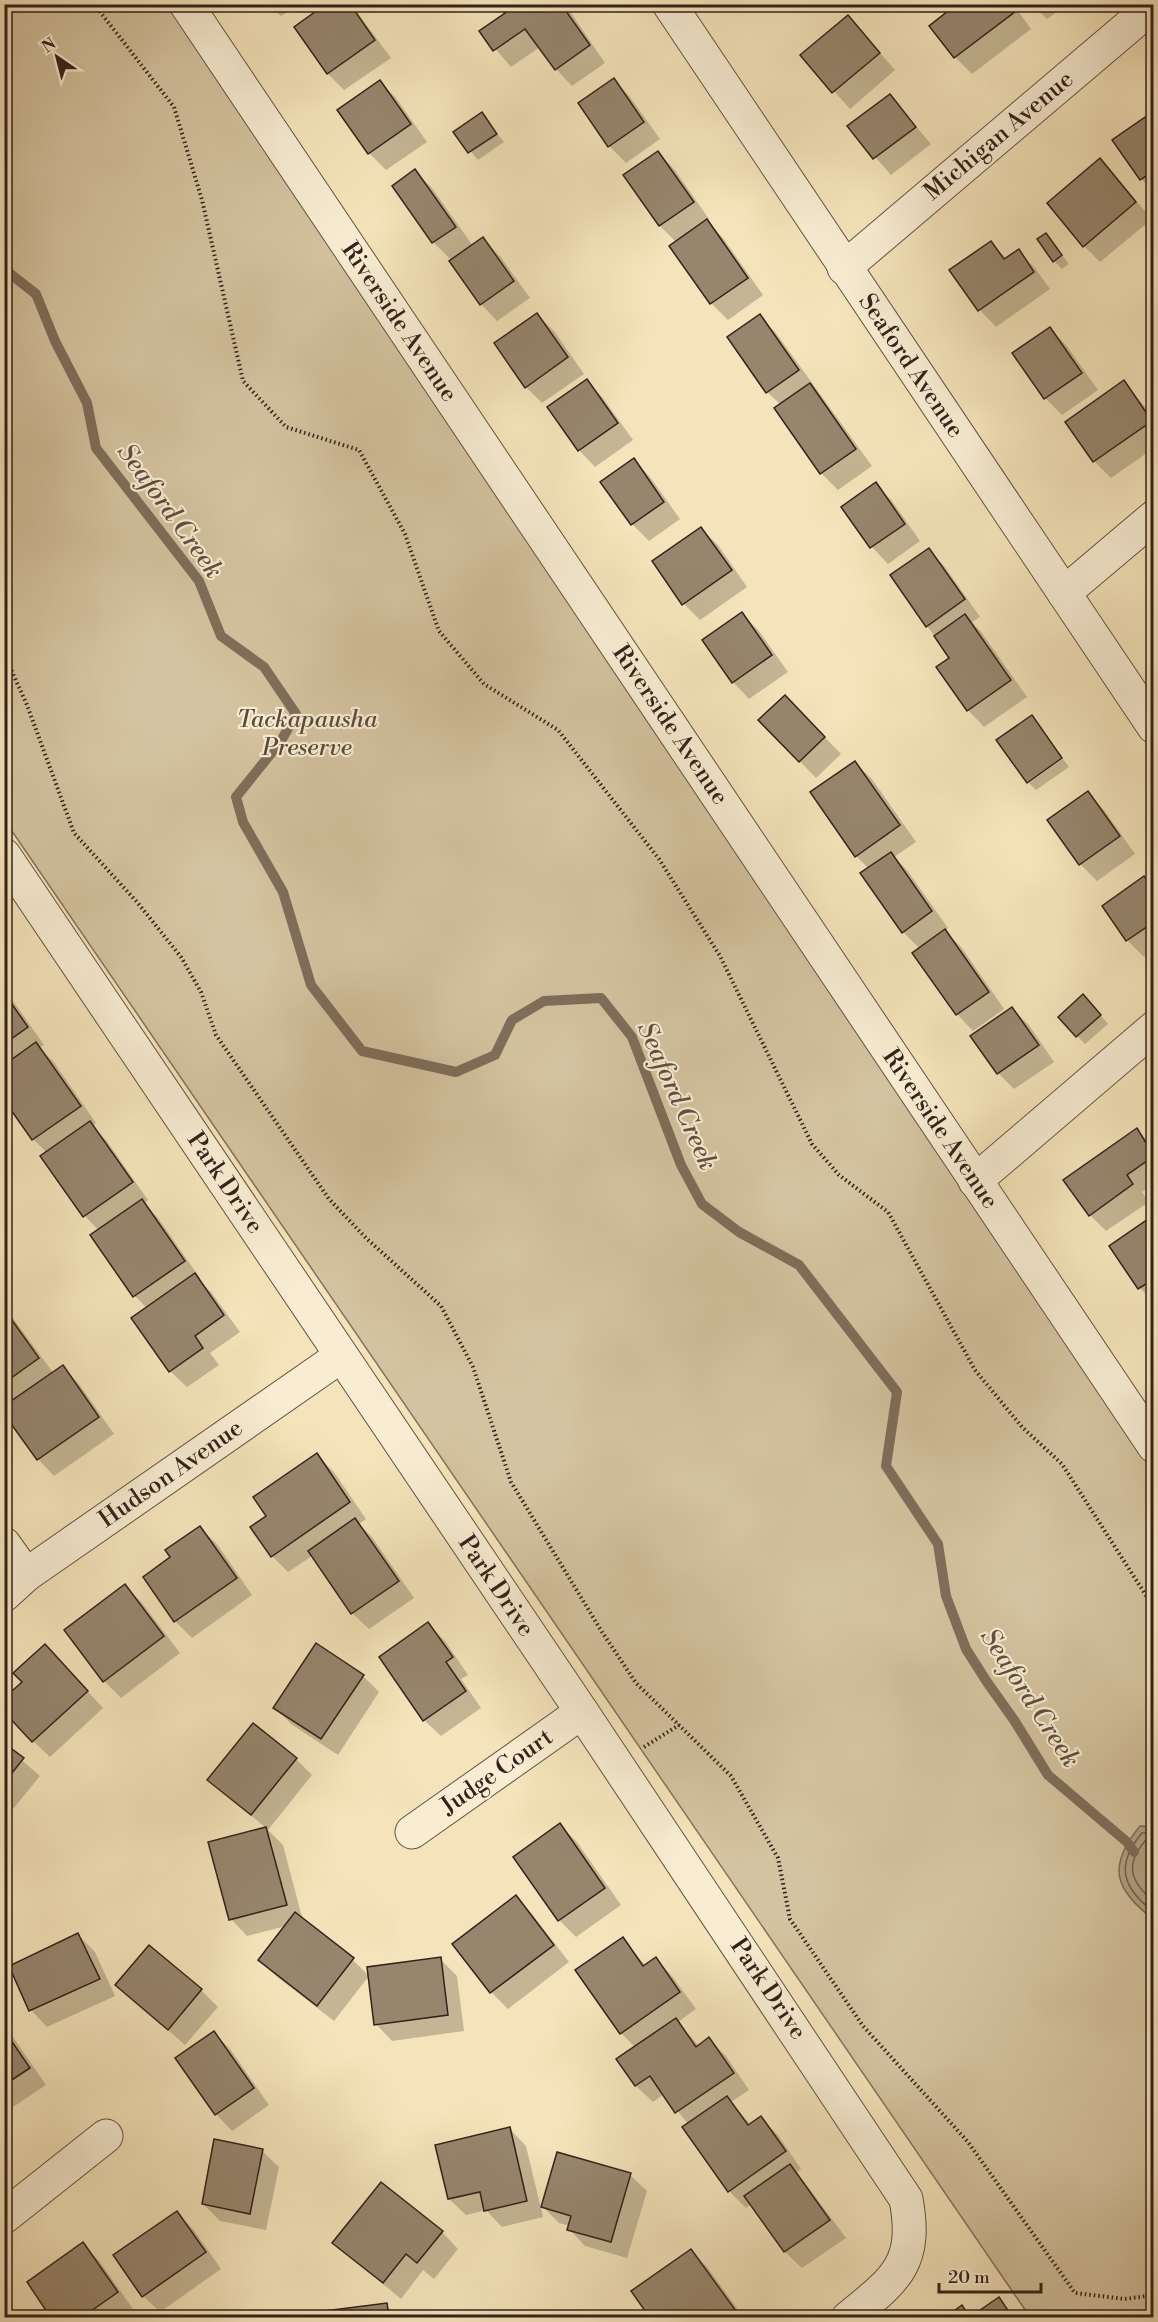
<svg xmlns="http://www.w3.org/2000/svg" width="1158" height="2322" viewBox="0 0 1158 2322" font-family="'Libre Bodoni',serif">
	<rect width="100%" height="100%" fill="#f5e4bb"/>
	<filter id="stains"><feTurbulence type="fractalNoise" baseFrequency=".00333" numOctaves="4"/><feColorMatrix values="0 0 0 0 .2 0 0 0 0 .09 0 0 0 0 .02 0 0 0 .5 -.17"/></filter>
	<radialGradient id="worn" r=".72"><stop offset=".6" stop-color="#630" stop-opacity="0"/><stop offset="1" stop-color="#630" stop-opacity=".3"/></radialGradient>
	<path fill="#d4c3a0" stroke="#83725d" stroke-width="1.5" d="M4,5H179L1153,1460V2317H1030L5,821Z"/>
	<path fill="#b3a284" stroke="#7f6e5a" stroke-width="1.5" d="M1140,1826L1153,1827V1919C1114,1889 1107,1866 1140,1826Z"/>
	<g fill="#0003">
		<path d="M269,4H300L281,16Z"/>
		<path d="M329,4H351L391,58L344,90L328,74Z"/>
		<path d="M494,4H565L605,63L572,86L556,69L540,47L511,67L481,32L505,15Z"/>
		<path d="M960,4H1013L1031,29L972,74L955,57Z"/>
		<path d="M1032,4H1068L1047,19Z"/>
		<path d="M848,17L895,70L850,109L802,55Z"/>
		<path d="M614,80L630,97L660,139L626,163L609,146L580,104Z"/>
		<path d="M380,82L396,98L427,142L386,170L369,153L339,110Z"/>
		<path d="M890,96L931,144L891,175L849,127Z"/>
		<path d="M1154,113V191L1141,179Z"/>
		<path d="M481,114L504,142L478,160L455,132Z"/>
		<path d="M658,153L674,169L709,219L707,221L723,238L763,295L728,320L711,303L671,246L676,242L660,226L625,176Z"/>
		<path d="M1100,160L1152,219L1100,262L1084,246Z"/>
		<path d="M415,171L432,188L473,246L483,239L500,256L530,298L497,321L481,304L452,261L433,242L394,186Z"/>
		<path d="M1046,234L1069,264L1062,269L1054,261Z"/>
		<path d="M991,243L1007,259L1018,251L1035,268L1050,289L996,327L980,310L952,270Z"/>
		<path d="M537,315L554,331L584,374L542,403L526,387Z"/>
		<path d="M759,316L776,333L872,466L838,490L821,473L776,408L781,405L767,392Z"/>
		<path d="M1050,329L1066,345L1098,390L1062,415L1045,398L1014,353Z"/>
		<path d="M587,381L603,398L633,440L595,467L579,450Z"/>
		<path d="M1124,382L1154,418V448L1111,478L1094,461L1067,423Z"/>
		<path d="M634,460L650,477L680,519L649,541L632,524Z"/>
		<path d="M876,484L892,501L920,541L888,564L872,547L844,507Z"/>
		<path d="M701,529L718,545L747,587L700,620L684,604Z"/>
		<path d="M929,550L945,567L980,617L972,622L982,633L1027,697L984,727L968,710L951,658L927,626Z"/>
		<path d="M742,614L759,631L788,672L749,699L733,682Z"/>
		<path d="M785,697L841,754L816,778L760,720Z"/>
		<path d="M1031,717L1062,756L1027,781Z"/>
		<path d="M1063,759L1069,767L1036,790L1029,783Z"/>
		<path d="M855,763L872,779L916,842L894,857L907,870L948,928L945,931L962,948L1004,1009L973,1031L957,1014L920,949L903,932L869,869L856,856Z"/>
		<path d="M1088,793L1104,810L1135,854L1097,881L1080,864Z"/>
		<path d="M1144,878L1154,887V950L1144,957L1127,940Z"/>
		<path d="M4,988L44,1045L39,1048L53,1061L96,1123L92,1126L106,1140L148,1200L144,1203L158,1218L200,1278L198,1279L211,1292L240,1332L210,1353L219,1365L187,1387L170,1371L147,1308L135,1296L99,1231L85,1216L43,1156L47,1153L33,1139L4,1098Z"/>
		<path d="M1091,1004L1108,1024L1085,1044L1077,1036Z"/>
		<path d="M1012,1009L1029,1025L1054,1062L1014,1089L998,1073Z"/>
		<path d="M1137,1130L1154,1147V1184L1142,1192L1149,1202L1106,1231L1090,1215Z"/>
		<path d="M1154,1217V1302L1140,1288Z"/>
		<path d="M4,1306L54,1374L63,1367L79,1384L114,1434L54,1476L38,1459L4,1404Z"/>
		<path d="M317,1455L334,1472L366,1519L359,1524L372,1537L414,1598L369,1629L352,1613L312,1556L288,1572L272,1556L268,1517Z"/>
		<path d="M200,1528L217,1544L252,1595L192,1638L175,1621Z"/>
		<path d="M125,1586L142,1603L180,1653L121,1698L104,1681L66,1631Z"/>
		<path d="M428,1624L445,1641L468,1675L461,1679L481,1708L441,1736L424,1720Z"/>
		<path d="M61,1663L103,1708L50,1757L33,1741Z"/>
		<path d="M363,1676L379,1692L338,1755L291,1724L275,1707Z"/>
		<path d="M4,1745L40,1776L4,1820Z"/>
		<path d="M296,1759L312,1775L268,1830L283,1845L303,1921L353,1960L369,1976L334,2021L276,1976L260,1960L286,1926L247,1936L231,1919L266,1828L209,1780Z"/>
		<path d="M560,1825L577,1842L621,1905L576,1937L559,1920Z"/>
		<path d="M515,1897L532,1914L569,1962L508,2009L491,1992L454,1945Z"/>
		<path d="M78,1935L95,1952L115,1996L47,2027L31,2010L11,1967Z"/>
		<path d="M623,1939L646,1966L656,1959L672,1976L696,2009L678,2022L699,2046L709,2039L726,2056L749,2090L731,2102L751,2125L761,2118L778,2135L801,2169L797,2172L846,2238L802,2268L785,2252L752,2203L746,2208L729,2191L689,2125L664,2094L653,2102L636,2086L618,2060L636,2048L621,2033L577,1970Z"/>
		<path d="M440,1959L457,1976L464,2031L392,2041L376,2024Z"/>
		<path d="M117,1985L201,1990L218,2007L185,2045Z"/>
		<path d="M4,2024L46,2085L4,2113Z"/>
		<path d="M214,2033L230,2049L269,2105L232,2131L216,2114Z"/>
		<path d="M510,2129L526,2146L543,2217L502,2227L486,2210L466,2215L449,2199Z"/>
		<path d="M262,2151L279,2167L266,2230L220,2221L203,2204Z"/>
		<path d="M630,2175L647,2191L627,2258L585,2246L569,2229L570,2226L559,2223L543,2207Z"/>
		<path d="M177,2213L193,2229L221,2269L160,2312L143,2296Z"/>
		<path d="M442,2232L458,2249L434,2279L423,2270L401,2299L334,2243Z"/>
		<path d="M83,2244L99,2261L133,2309L121,2318H53Z"/>
		<path d="M691,2251L707,2267L744,2318H652Z"/>
		<path d="M999,2299L1017,2318H973Z"/>
		<path d="M386,2305L399,2318H311Z"/>
	</g>
	<g fill="none" stroke-linecap="round" stroke-linejoin="round">
		<g stroke="#72624f" stroke-width="1.5">
			<path d="M1154,1833H1142C1115,1865 1122,1888 1154,1912"/>
			<path d="M1154,1840L1145,1841C1124,1866 1131,1882 1154,1902"/>
		</g>
		<path stroke="#7f6e5a" stroke-width="10" d="M4,269L36,294L55,341L87,403L96,448L199,581L221,636L264,667L296,714L281,741L236,797L243,822L283,892L311,985L362,1051L456,1072L495,1055L512,1020L544,1001L601,998L632,1037L681,1165L702,1204L739,1232L799,1265L897,1392L886,1466L938,1544L946,1596L966,1649L987,1682L1014,1720L1048,1775L1127,1842L1134,1852"/>
	</g>
	<g fill="#97866e" stroke="#32211a" stroke-width="1.5">
		<path d="M326,4H350L375,40L327,74L294,27Z"/>
		<path d="M518,4H561L590,45L555,70L525,29L493,51L479,31Z"/>
		<path d="M957,4H1011L1016,11L954,58L929,26Z"/>
		<path d="M848,15L880,53L832,93L800,55Z"/>
		<path d="M614,78L644,122L608,147L578,103Z"/>
		<path d="M380,80L411,124L368,154L337,110Z"/>
		<path d="M890,94L916,127L873,159L847,126Z"/>
		<path d="M1154,111V171L1140,180L1112,140Z"/>
		<path d="M482,112L497,134L468,153L453,132Z"/>
		<path d="M658,151L694,202L659,226L623,175Z"/>
		<path d="M1100,158L1136,202L1083,247L1047,203Z"/>
		<path d="M415,169L456,227L432,243L392,186Z"/>
		<path d="M707,219L748,278L710,304L669,246Z"/>
		<path d="M1046,233L1062,255L1053,262L1037,239Z"/>
		<path d="M483,237L514,281L480,305L449,261Z"/>
		<path d="M991,241L1004,259L1019,249L1034,272L978,311L949,270Z"/>
		<path d="M537,313L568,357L525,388L494,343Z"/>
		<path d="M760,314L799,370L766,393L727,337Z"/>
		<path d="M1050,327L1082,373L1044,399L1012,353Z"/>
		<path d="M587,379L618,423L578,451L547,407Z"/>
		<path d="M1124,380L1152,421L1093,462L1065,422Z"/>
		<path d="M810,383L856,449L820,474L774,408Z"/>
		<path d="M634,458L664,502L631,525L600,482Z"/>
		<path d="M876,482L905,524L870,548L841,507Z"/>
		<path d="M701,527L732,570L682,605L652,561Z"/>
		<path d="M929,548L965,599L926,627L890,575Z"/>
		<path d="M742,612L772,655L732,683L702,640Z"/>
		<path d="M965,614L1011,680L967,711L936,667L949,658L934,636Z"/>
		<path d="M785,695L825,737L799,762L758,720Z"/>
		<path d="M1032,715L1062,758L1027,783L996,740Z"/>
		<path d="M855,761L900,825L855,857L810,792Z"/>
		<path d="M1088,791L1120,836L1079,865L1047,820Z"/>
		<path d="M891,852L932,911L902,933L860,873Z"/>
		<path d="M1144,876L1154,889V922L1126,941L1102,906Z"/>
		<path d="M945,929L989,992L956,1015L912,953Z"/>
		<path d="M4,993L28,1027L4,1044Z"/>
		<path d="M1083,994L1101,1015L1076,1037L1058,1017Z"/>
		<path d="M1012,1007L1039,1045L997,1074L970,1036Z"/>
		<path d="M36,1042L81,1106L32,1140L4,1100V1065Z"/>
		<path d="M90,1121L133,1182L83,1217L40,1156Z"/>
		<path d="M1137,1128L1154,1156L1127,1175L1133,1184L1089,1216L1063,1180Z"/>
		<path d="M142,1199L185,1261L133,1297L90,1235Z"/>
		<path d="M1154,1215V1279L1138,1289L1109,1246Z"/>
		<path d="M195,1273L224,1315L195,1336L203,1348L169,1372L131,1318Z"/>
		<path d="M4,1309L39,1358L4,1383Z"/>
		<path d="M63,1365L99,1417L37,1460L4,1414V1406Z"/>
		<path d="M317,1453L350,1502L271,1557L250,1527L266,1516L253,1497Z"/>
		<path d="M355,1518L399,1581L351,1614L308,1551Z"/>
		<path d="M200,1526L237,1578L174,1622L143,1577L170,1557L165,1550Z"/>
		<path d="M125,1584L164,1636L103,1682L64,1630Z"/>
		<path d="M428,1622L453,1657L446,1662L466,1691L423,1721L379,1657Z"/>
		<path d="M316,1643L364,1675L321,1739L273,1708Z"/>
		<path d="M45,1644L88,1691L32,1742L4,1712V1698L22,1682L13,1673Z"/>
		<path d="M253,1723L297,1758L251,1815L207,1780Z"/>
		<path d="M4,1743L24,1758L4,1783Z"/>
		<path d="M560,1823L605,1888L558,1921L513,1857Z"/>
		<path d="M266,1827L287,1905L229,1920L208,1842Z"/>
		<path d="M516,1895L554,1945L490,1993L452,1944Z"/>
		<path d="M295,1912L354,1958L317,2006L258,1960Z"/>
		<path d="M78,1933L100,1979L29,2011L9,1966Z"/>
		<path d="M623,1937L643,1966L656,1957L680,1992L620,2034L575,1970Z"/>
		<path d="M149,1945L202,1989L168,2030L115,1985Z"/>
		<path d="M441,1957L448,2015L374,2025L367,1967Z"/>
		<path d="M676,2018L696,2047L709,2037L734,2073L675,2113L650,2076L635,2086L616,2059Z"/>
		<path d="M4,2030L30,2068L4,2085Z"/>
		<path d="M214,2031L254,2088L215,2115L175,2058Z"/>
		<path d="M727,2096L748,2125L761,2116L786,2151L728,2192L682,2127Z"/>
		<path d="M510,2127L527,2201L484,2211L480,2192L448,2199L435,2145Z"/>
		<path d="M214,2139L263,2149L250,2214L202,2204Z"/>
		<path d="M557,2152L631,2173L611,2242L567,2230L571,2216L541,2207Z"/>
		<path d="M790,2164L830,2220L784,2252L744,2196Z"/>
		<path d="M381,2182L443,2231L417,2263L406,2254L383,2283L332,2243Z"/>
		<path d="M177,2211L206,2252L142,2297L113,2255Z"/>
		<path d="M83,2242L118,2292L81,2318H51L27,2282Z"/>
		<path d="M691,2249L736,2311L727,2318H650L631,2291Z"/>
		<path d="M999,2297L1013,2318H944L962,2305L970,2317Z"/>
		<path d="M387,2303L389,2318H310L309,2313Z"/>
	</g>
	<g fill="none" stroke-linecap="round" stroke-linejoin="round">
		<g stroke="#635242" stroke-width="35">
			<g id="minor">
				<path d="M186,4L1154,1446"/>
				<path d="M669,4L1154,727"/>
				<path d="M844,268L1154,5"/>
				<path d="M1064,593L1154,517"/>
				<path d="M4,855L582,1712L906,2199C918,2264 896,2279 848,2318"/>
				<path d="M975,1181L1154,1028"/>
				<path d="M4,1544L26,1575"/>
				<path d="M4,1595L26,1575L341,1356"/>
				<path d="M412,1832L582,1712"/>
				<path d="M4,2217L106,2136"/>
			</g>
		</g>
		<g stroke="#32211a" stroke-width="4" stroke-dasharray="1.5 3" stroke-linecap="butt">
			<path d="M94,4L174,107L202,200L243,381L286,427L359,450L405,534L439,631L484,684L558,730L659,859L720,956L812,1144L839,1175L888,1212L975,1370L1022,1427L1062,1464L1154,1608"/>
			<path d="M4,654L27,705L74,833L137,902L181,957L201,992L216,1035L329,1199L366,1238L441,1306L473,1367L511,1482L602,1632L636,1683L731,1776L778,1858L790,1919L863,2026L968,2142L1075,2293L1125,2299L1154,2295"/>
			<path d="M644,1747L679,1725"/>
		</g>
		<use href="#minor" stroke="#f8edd3" stroke-width="33"/>
	</g>
	<g text-anchor="middle" dominant-baseline="central" stroke-width="4.5" stroke-linejoin="round" paint-order="stroke">
		<g font-size="24" fill="#32211a" stroke="#f8edd3">
			<text transform="translate(999 136) rotate(-40)">Michigan Avenue</text>
			<text transform="translate(399 322) rotate(56)">Riverside Avenue</text>
			<text transform="translate(911 366) rotate(56)">Seaford Avenue</text>
			<text transform="translate(670 725) rotate(56)">Riverside Avenue</text>
			<text transform="translate(940 1129) rotate(56)">Riverside Avenue</text>
			<text transform="translate(225 1183) rotate(56)">Park Drive</text>
			<text transform="translate(171 1474) rotate(-35)">Hudson Avenue</text>
			<text transform="translate(496 1586) rotate(56)">Park Drive</text>
			<text transform="translate(497 1772) rotate(-35)">Judge Court</text>
			<text transform="translate(768 1989) rotate(56)">Park Drive</text>
		</g>
		<g font-size="24" font-style="italic" fill="#5a4a3c" stroke="#f8edd3">
			<text x="307" y="720">Tackapausha<tspan x="307" dy="28">Preserve</tspan></text>
		</g>
		<g font-size="26" font-style="italic" fill="#5f4e3f" stroke="#f8edd3">
			<text transform="translate(170 511) rotate(54)">Seaford Creek</text>
			<text transform="translate(677 1096) rotate(66)">Seaford Creek</text>
			<text transform="translate(1030 1698) rotate(57)">Seaford Creek</text>
		</g>
	</g>
	<rect width="1158" height="2322" fill="none" stroke="#f5e4bb" stroke-width="24"/>
	<rect x="6" y="6" width="1146" height="2310" fill="none" stroke="#32211a" stroke-width="3"/>
	<rect x="12" y="12" width="1134" height="2298" fill="none" stroke="#32211a" stroke-width="1.5"/>
	<g transform="translate(57 57) rotate(325)" stroke="#f8edd3" stroke-width="4.5" paint-order="stroke">
	<path d="M0-4.5L10 22L0 15L-10 22Z" fill="#32211a"/>
	<text y="-9" font-size="16" font-weight="bold" text-anchor="middle" fill="#32211a">N</text>
	</g>
	<path d="M939 2283v9h102v-9" fill="none" stroke="#32211a" stroke-width="3"/>
	<text x="948" y="2283" font-size="18" fill="#32211a" stroke="#f8edd3" stroke-width="4.5" paint-order="stroke">20 m</text>
	<rect width="100%" height="100%" filter="url(#stains)"/>
	<rect width="100%" height="100%" fill="url(#worn)"/>
</svg>
